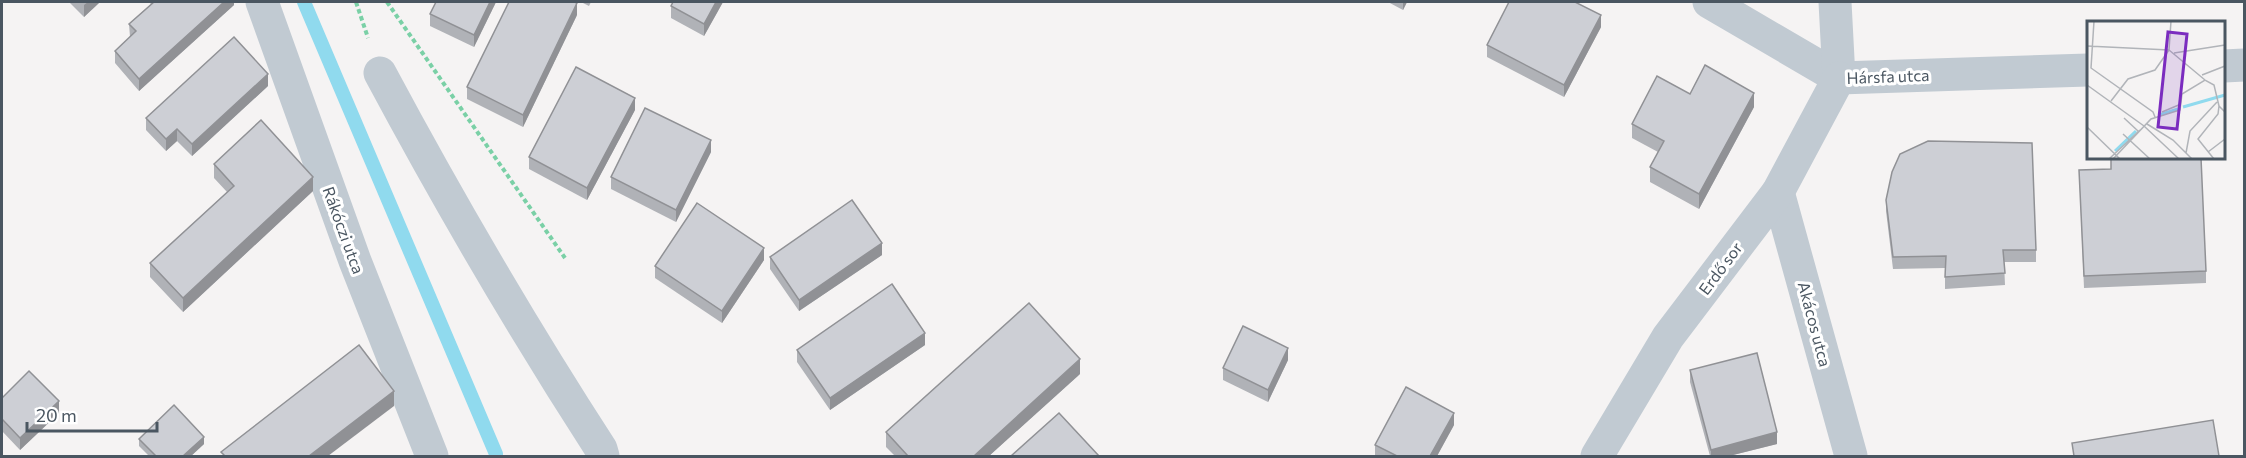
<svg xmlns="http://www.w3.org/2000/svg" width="2246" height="458" viewBox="0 0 2246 458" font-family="Commissioner,sans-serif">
	<rect width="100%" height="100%" fill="#f5f3f3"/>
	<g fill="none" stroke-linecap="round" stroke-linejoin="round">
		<path stroke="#90daee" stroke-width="14" d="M304,2L496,454"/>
		<g stroke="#7ad0a6" stroke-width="4" stroke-dasharray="4.5 3" stroke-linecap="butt">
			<path d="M356,2L368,38"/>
			<path d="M387,2L565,258"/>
		</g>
		<g stroke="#c1cad2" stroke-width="33">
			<path d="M262,2L355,261L432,456"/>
			<path d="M1709,2L1839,78L2088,70"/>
			<path d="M1835,2L1839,78"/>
			<path d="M2224,66L2244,65"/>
			<path d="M380,73C449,202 522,327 601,449L603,456"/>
			<path d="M1778,192L1851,456"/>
			<path d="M1597,456L1668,337L1778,192L1839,78"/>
		</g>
	</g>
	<g fill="#b0b2b7">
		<path d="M69,2H100L84,17Z"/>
		<path d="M149,2H234V5L139,91L115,63V51L130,37L129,24L151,4Z"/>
		<path d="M496,2L474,47L430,26V14Z"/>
		<path d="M581,2H591L589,6Z"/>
		<path d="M723,2L704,36L671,18V6Z"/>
		<path d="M1388,2H1407L1403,10Z"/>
		<path d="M577,15L523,127L467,99V87Z"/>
		<path d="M1601,27L1564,97L1487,57V45Z"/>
		<path d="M268,86L192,156L177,141L166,151L146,130V118Z"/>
		<path d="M1690,94L1754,107L1699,209L1650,182V167L1658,152L1632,138V124Z"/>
		<path d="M635,110L587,200L529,169V157Z"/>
		<path d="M711,152L676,222L611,189V177Z"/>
		<path d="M214,164L313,191L183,312L150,277V263L227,192L214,178Z"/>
		<path d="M2079,170L2206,271V283L2084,288Z"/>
		<path d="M1886,200L2036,250V262H2004L2005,285L1945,289V268L1893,269L1886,211Z"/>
		<path d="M882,255L799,311L770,269V257Z"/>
		<path d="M764,260L722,323L655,278V266Z"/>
		<path d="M925,345L830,410L797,362V350Z"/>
		<path d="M1288,360L1268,402L1223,380V368Z"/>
		<path d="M1690,370L1777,444L1729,456H1710L1690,382Z"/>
		<path d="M1080,374L989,456H895L886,447V432Z"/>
		<path d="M2,398L59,413L20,450L2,431Z"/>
		<path d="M1454,425L1437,456H1375V445Z"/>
		<path d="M139,439L204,444L191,456H149L139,446Z"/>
	</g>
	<g fill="#909195">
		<path d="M88,2H100L84,17V5Z"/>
		<path d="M224,2H234V5L139,91V79Z"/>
		<path d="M490,2H496L474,47V35Z"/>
		<path d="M716,2H723L704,36V24Z"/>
		<path d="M1403,2H1407L1403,10Z"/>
		<path d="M577,3V15L523,127V115Z"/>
		<path d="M1601,15V27L1564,97V85Z"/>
		<path d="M268,74V86L192,156V144Z"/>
		<path d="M1754,93V107L1699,209V194Z"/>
		<path d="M635,98V110L587,200V188Z"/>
		<path d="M177,129V141L166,151V139Z"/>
		<path d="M711,140V152L676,222V210Z"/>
		<path d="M313,177V191L183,312V298Z"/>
		<path d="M882,243V255L799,311V300Z"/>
		<path d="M764,248V260L722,323V311Z"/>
		<path d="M925,333V345L830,410V398Z"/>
		<path d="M1288,348V360L1268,402V390Z"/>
		<path d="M1080,359V374L989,456H974Z"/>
		<path d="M394,391V406L328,456H309Z"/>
		<path d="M59,401V413L20,450V438Z"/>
		<path d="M1454,413V425L1437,456H1430Z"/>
		<path d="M1777,432V444L1729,456H1711V450Z"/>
		<path d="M204,437V444L191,456H183Z"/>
	</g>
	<g fill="#cdcfd5" stroke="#909195" stroke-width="1.5">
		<path d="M154,2H224L139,79L115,51L136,31L129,24Z"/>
		<path d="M436,2H490L474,35L430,14Z"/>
		<path d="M509,2H574L577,3L523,115L467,87Z"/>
		<path d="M673,2H716L704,24L671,6Z"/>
		<path d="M1509,2H1575L1601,15L1564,85L1487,45Z"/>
		<path d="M234,37L268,74L192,144L177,129L166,139L146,118Z"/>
		<path d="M1705,65L1754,93L1699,194L1650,167L1664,141L1632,124L1657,76L1690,94Z"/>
		<path d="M576,67L635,98L587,188L529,157Z"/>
		<path d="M645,108L711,140L676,210L611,177Z"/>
		<path d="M261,120L313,177L183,298L150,263L234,186L214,164Z"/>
		<path d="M1928,141L2032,143L2036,250H2003L2005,273L1945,277L1946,256L1893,257L1886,200L1892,172L1900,154Z"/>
		<path d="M2111,158H2201L2206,271L2084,276L2079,170L2111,169Z"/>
		<path d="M852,200L882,243L799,300L770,257Z"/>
		<path d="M697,203L764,248L722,311L655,266Z"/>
		<path d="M892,284L925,333L830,398L797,350Z"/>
		<path d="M1029,303L1080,359L974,456H908L886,432Z"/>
		<path d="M1243,326L1288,348L1268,390L1223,368Z"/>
		<path d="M359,345L394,391L309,456H225L221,452Z"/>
		<path d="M1757,353L1777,432L1711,450L1690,370Z"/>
		<path d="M29,371L59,401L20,438L2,419V398Z"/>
		<path d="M1406,387L1454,413L1430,456H1397L1375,445Z"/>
		<path d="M174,405L204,437L183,456H156L139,439Z"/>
		<path d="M1059,413L1099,456H1011Z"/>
		<path d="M2213,420L2219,456H2074L2072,443Z"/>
	</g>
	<g text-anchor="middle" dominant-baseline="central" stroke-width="6" stroke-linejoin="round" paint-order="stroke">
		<g font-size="16" fill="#4a5661" stroke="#fff">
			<text transform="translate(1888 76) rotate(-2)">Hársfa utca</text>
			<text transform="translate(344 230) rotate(70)">Rákóczi utca</text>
			<text transform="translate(1720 268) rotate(-53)">Erdő sor</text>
			<text transform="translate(1815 324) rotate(75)">Akácos utca</text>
		</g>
	</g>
	<g transform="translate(2087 21)">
		<rect width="138" height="138" fill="#f5f3f3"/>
		<path fill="none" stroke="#90daee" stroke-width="3" d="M96,86L138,74M72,94L91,88M28,130L49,110"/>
		<path fill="none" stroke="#b1b4b9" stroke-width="1.5" d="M7,0L4,47L66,91L68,96M0,25L82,29M82,29L118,59M87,32L138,24M115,54L138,45M0,64L57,105L92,138M24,80L41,58L68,49L82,29L84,0M75,91L94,83M37,97L51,110M60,103L86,119L105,138M0,106L33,138M36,113L63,138M121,131L138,118M99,132L103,110L130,81M22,138L53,109M26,138L64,98L93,89L95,73L118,59L127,64L132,85L138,91M127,138L111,118L131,93L132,85"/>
		<path fill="#7b2cbf" fill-opacity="0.15" stroke="#7b2cbf" stroke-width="3" d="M81,11L100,13L90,108L71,106Z"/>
		<rect width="138" height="138" fill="none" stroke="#4a5661" stroke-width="3"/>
	</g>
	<rect width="2246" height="458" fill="none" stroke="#4a5661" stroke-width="6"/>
	<path d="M27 422v9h130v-9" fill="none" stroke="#4a5661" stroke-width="3"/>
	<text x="36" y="422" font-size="18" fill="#4a5661" stroke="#ffffff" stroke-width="4.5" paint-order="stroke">20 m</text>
</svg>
